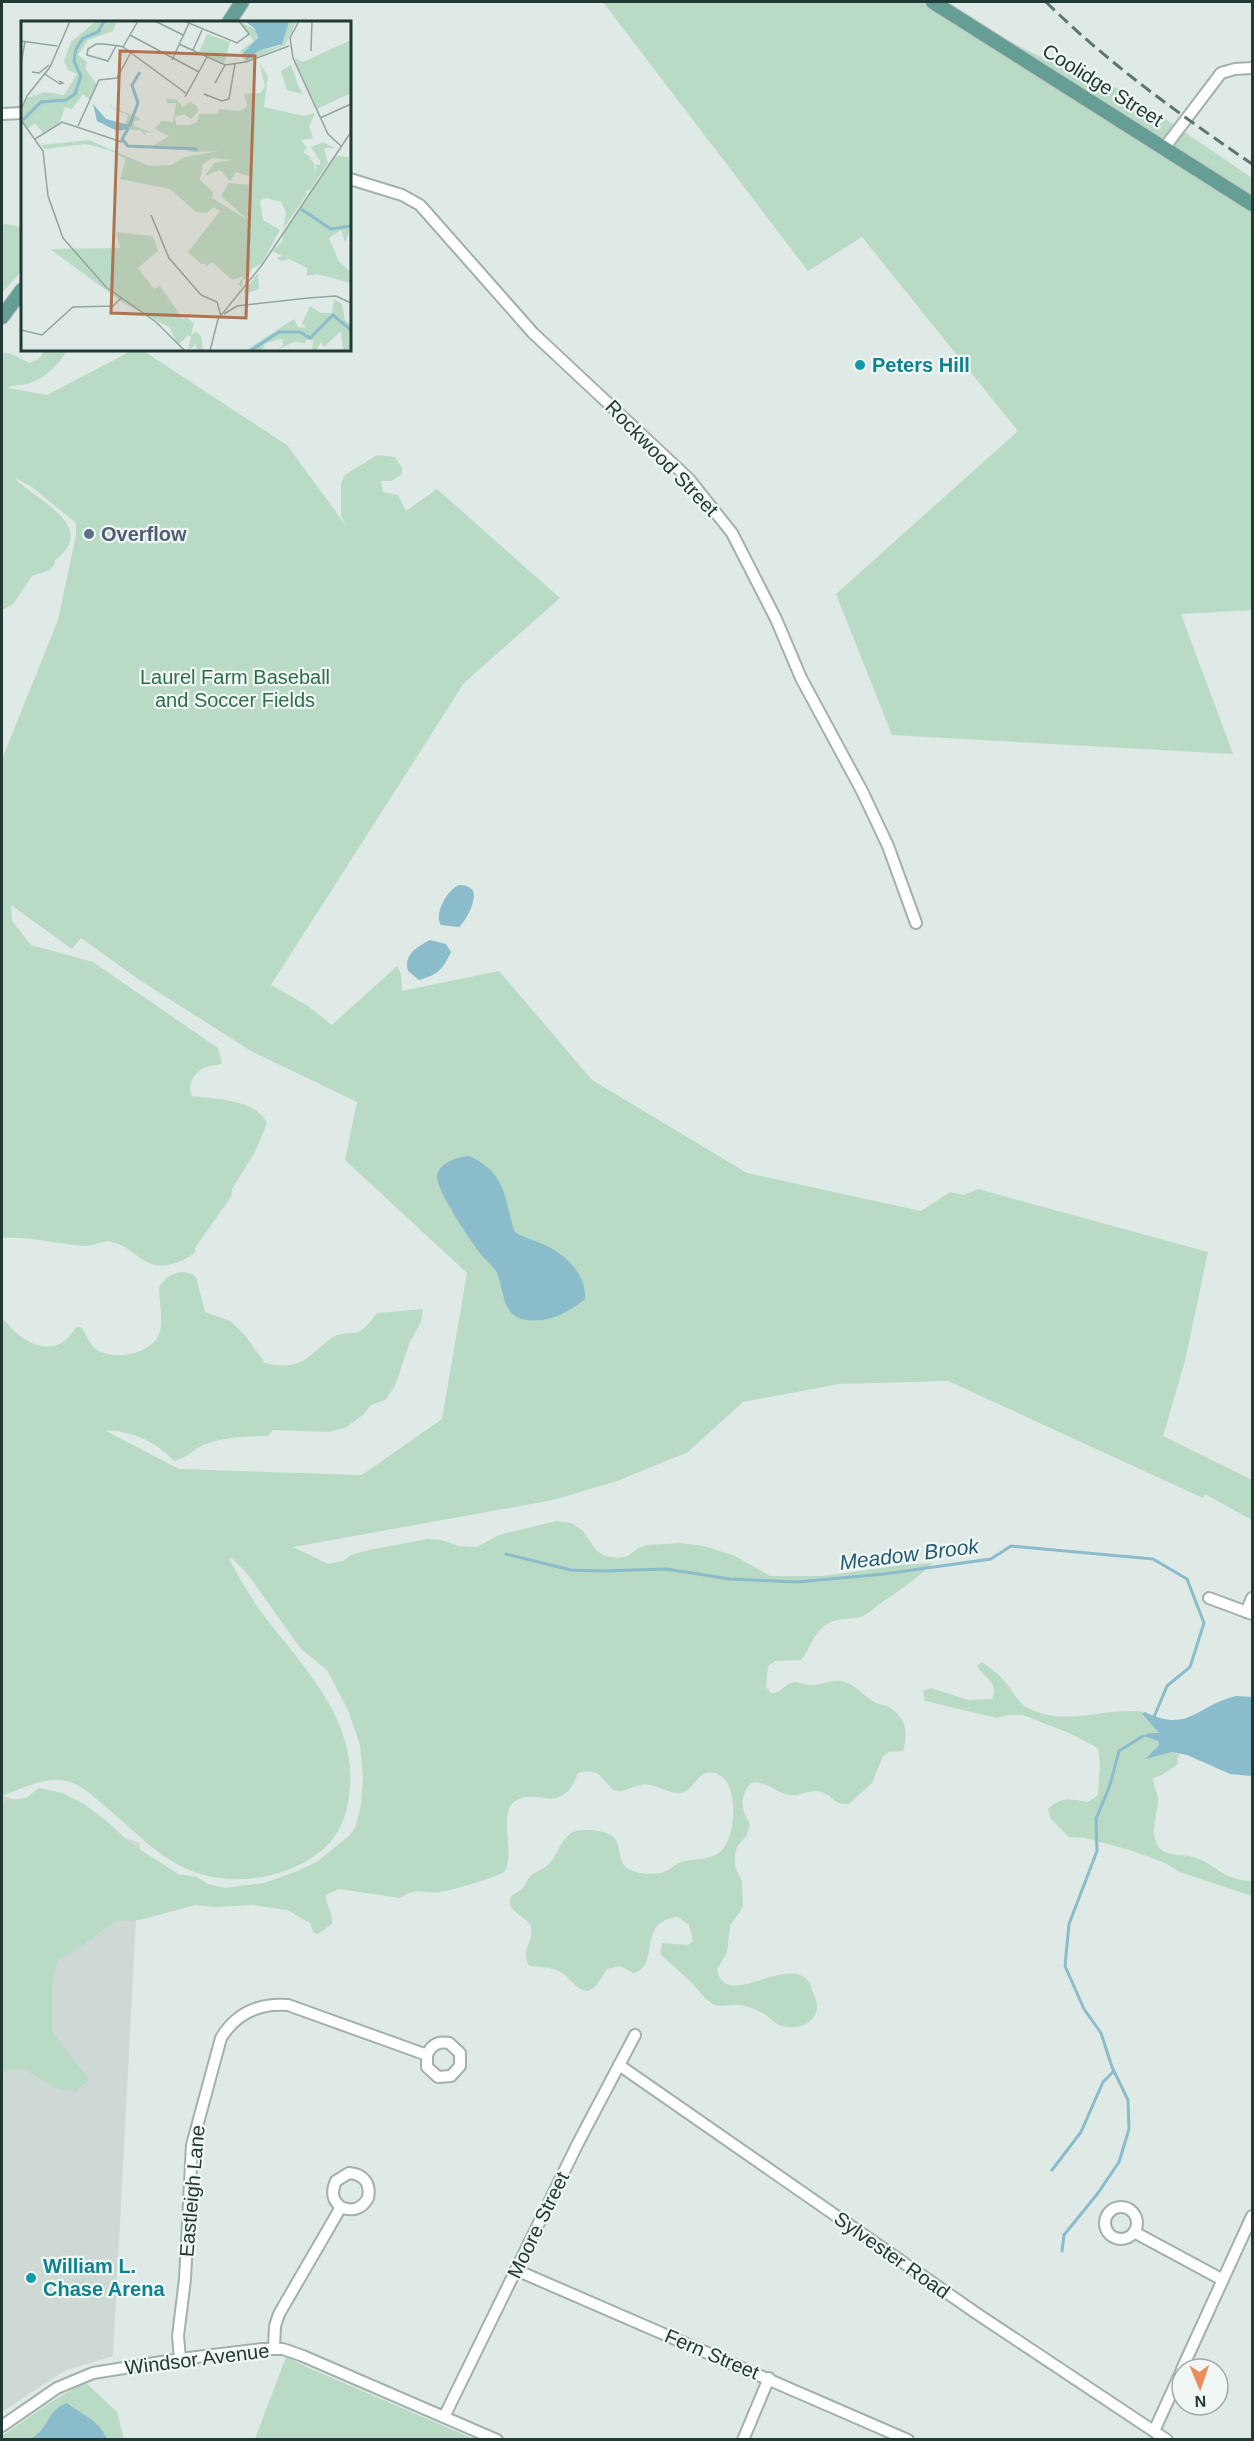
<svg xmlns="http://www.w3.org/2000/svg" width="1254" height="2441" viewBox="0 0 1254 2441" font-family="Arial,sans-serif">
	<rect width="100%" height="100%" fill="#dfeae6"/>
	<path fill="#ced9d5" d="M2,1795L140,1843L113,2356L64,2371L2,2412Z"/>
	<g fill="#b9dac5">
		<path d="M603,2H934L951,13L1084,78L1123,90L1252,178V610L1181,614L1233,754L892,735L836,594L1018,431L862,237L808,271Z"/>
		<path d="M6,224L22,227V266L18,275L2,293V225Z"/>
		<path d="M43,350H67C60,364 43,380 27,384C20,385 13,385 8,388L47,395L133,350H142L287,445L347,527L341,516V483L345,475L377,455L395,457L402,468V474L391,481H381L383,492L398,495L406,511L437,489L560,598L464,683L271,985L308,1006L332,1025L397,966L401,974L402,991L499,971L592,1080L747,1173L921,1211L950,1192L964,1195L978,1189L1208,1252L1185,1361L1163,1436L1252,1480V1520L1205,1494L1203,1498L948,1381L839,1384L743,1402L688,1452L617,1481L553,1500L293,1547L328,1564L343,1561L351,1555L365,1551L427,1539L441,1540L459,1546L477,1547L499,1535L556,1521L571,1523L582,1530L597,1551L605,1556L618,1558L628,1556L638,1548L647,1545L680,1543L704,1546L735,1556L770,1576H822L903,1565L933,1563C915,1580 899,1591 878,1605C873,1609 869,1613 863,1616C849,1621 837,1616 824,1626C812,1636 810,1649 801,1660L775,1661L768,1666L766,1687L771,1693C782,1694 784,1683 795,1682C800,1682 804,1685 809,1685C819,1686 830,1679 841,1681C856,1684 863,1696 876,1703C880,1705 885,1705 889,1707C907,1718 908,1733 903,1751L889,1752L883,1756L872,1783L849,1804C834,1805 835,1798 824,1793C812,1787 803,1796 791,1795C777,1794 766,1780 751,1783C739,1796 741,1810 750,1824L747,1835L737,1847L735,1854V1867L742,1881L743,1907L730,1926L727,1952L717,1970C726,2008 776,1963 802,1976C808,1978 811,1985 812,1990C814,1994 816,1999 817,2004C819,2027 788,2034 773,2021C765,2013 752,2007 740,2005C732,2004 721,2008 713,2004C705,2000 700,1992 694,1985C683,1974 671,1964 660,1954L662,1943L688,1945L693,1941L689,1925L678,1917C635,1921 662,1967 633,1973L620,1966L607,1969L596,1986L588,1991C576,1990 572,1981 564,1974C554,1967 541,1967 529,1966C520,1948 534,1943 531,1928C529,1916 509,1914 510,1901C510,1893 522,1892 525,1885C532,1870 537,1874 548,1865C560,1855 560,1830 584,1830C595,1830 612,1831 617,1842C620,1849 619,1857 623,1864C629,1874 651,1875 661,1873C668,1871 674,1865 681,1862C695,1858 708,1861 720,1852C736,1839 740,1785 718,1774C698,1765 695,1792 680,1793C667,1794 654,1782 641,1785C630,1787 626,1792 615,1791C601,1781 602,1767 578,1773C561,1819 537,1785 514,1802C498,1814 516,1857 504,1872C500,1876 447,1892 439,1892C422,1894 418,1886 400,1898L339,1889L326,1895C326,1905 333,1913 332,1924L318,1934L314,1933L310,1923L287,1910L252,1905L215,1907L195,1905L140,1920L115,1921L86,1943L59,1960L55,1969L52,1988V2032L85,2074L88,2081L76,2091L63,2090L51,2085L24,2069H7L2,2075V1805L9,1800L26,1798L39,1788L63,1793L84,1804L108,1822L130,1843L178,1874L197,1877L208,1884L225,1888L264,1883L300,1870L318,1861L350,1835L355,1828L361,1805L363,1777L360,1745L348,1710L327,1670L301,1649L249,1576L232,1558L229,1559C240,1579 251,1599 265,1617C306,1670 360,1724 349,1796C346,1820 337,1840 317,1854C298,1869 269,1878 245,1879C176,1882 149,1842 101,1803C90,1793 77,1782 62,1780C41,1778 21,1789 2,1796V1317C20,1343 56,1363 76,1327H81C87,1334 89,1345 97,1350C114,1360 151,1355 159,1334C164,1321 159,1302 159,1288C166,1274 183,1267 196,1277L205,1312L230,1321L244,1334L265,1363C305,1372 306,1355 335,1336C340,1333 347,1334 353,1333C364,1332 370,1322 377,1313L423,1309L421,1322L409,1344L395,1386L385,1400L371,1405L364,1414L345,1428L328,1432L273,1430L268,1436C248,1436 222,1437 203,1445C193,1450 185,1459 174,1461C159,1444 130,1429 106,1431L179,1469L362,1475L442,1419L467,1273L345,1160L357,1102L251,1051L138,979L81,938L72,949L11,905L12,921L31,945L93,962L218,1048L222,1063C216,1066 209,1065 204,1068C193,1073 187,1085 192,1096C214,1099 256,1099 267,1123L255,1152L232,1189L231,1197L195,1248V1253C184,1261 165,1269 152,1264C137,1259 129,1245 111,1242C102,1240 94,1246 85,1246C57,1244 29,1236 2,1238V759L58,620L76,535V523L32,487L15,478C33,499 101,526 55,560V564L50,570L32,576L13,604L2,610V353H9L30,363C37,360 43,358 43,350Z"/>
		<path d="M982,1662C991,1668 1000,1675 1007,1684C1014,1693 1018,1703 1028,1708C1066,1728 1106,1706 1145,1712L1142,1715L1160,1733L1145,1736L1158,1741L1159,1745L1146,1758L1172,1752L1180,1755L1177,1758L1178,1764L1162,1775L1153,1778C1153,1787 1158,1792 1158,1800C1158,1814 1149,1832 1158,1846C1165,1857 1182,1854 1193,1857C1217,1864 1221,1880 1252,1881V1896L1180,1872L1165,1863L1130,1850L1085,1838L1069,1837L1051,1819L1048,1809C1061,1796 1072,1799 1088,1802L1098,1795L1100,1763L1098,1748L1069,1733L1023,1715H1007L997,1718L925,1701L923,1691L931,1688L968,1700L992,1699C1000,1682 984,1679 977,1666Z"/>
		<path d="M286,2357L309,2368L474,2439H255Z"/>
		<path d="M85,2382L117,2412L124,2439H107C99,2420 83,2415 67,2403L39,2435L30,2439H2V2436L51,2402Z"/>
	</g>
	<g fill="#8abccc">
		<path d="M459,885C464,885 470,886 473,891C477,900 466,921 459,927L441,925C433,914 448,889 459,885Z"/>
		<path d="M430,940L446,944L451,952C442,970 439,974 419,980L408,971C403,955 417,947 430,940Z"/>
		<path d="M469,1156C506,1173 504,1196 514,1231C523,1238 535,1240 545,1245C565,1254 587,1275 585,1299C568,1313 546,1325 522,1319C501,1313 504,1288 497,1273C494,1266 484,1259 479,1252C470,1240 437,1191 437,1177C438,1163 457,1157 469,1156Z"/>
		<path d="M1236,1696L1252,1697V1776L1230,1774L1187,1755L1172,1752L1145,1759L1159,1745L1158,1741L1143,1736L1150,1733H1159L1142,1714L1145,1712C1188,1734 1197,1705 1236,1696Z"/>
		<path d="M67,2403C83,2415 99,2420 107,2439H30C50,2429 46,2410 67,2403Z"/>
	</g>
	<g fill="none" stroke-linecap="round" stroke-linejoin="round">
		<g stroke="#8abccc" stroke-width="3">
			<path d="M506,1554L571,1570L603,1571L666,1569L730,1579L797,1582L884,1574L991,1559L1011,1546L1153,1559L1187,1579L1204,1623L1190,1667L1167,1686L1154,1717"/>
			<path d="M1052,2170L1081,2132L1103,2082L1114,2071"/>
			<path d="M1062,2251L1064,2235L1098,2193L1119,2162L1129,2129L1128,2100L1112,2067L1101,2033L1084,2009L1065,1966L1069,1924L1097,1851L1096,1819L1110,1785L1119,1751L1143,1736"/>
		</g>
		<g stroke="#a2b1ad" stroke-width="14">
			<g id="minor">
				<path d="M2,114L22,113"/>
				<path d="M1165,147L1221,73L1235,69L1252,68"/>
				<path d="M350,179L402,195L420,205L533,333L689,479L732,533L776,619L801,678L862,791L888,846L916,923"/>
				<path d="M1209,1598L1252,1614"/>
				<path d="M1246,1612L1252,1598"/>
				<path d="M619,2065L976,2313L1167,2440"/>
				<circle cx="1121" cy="2223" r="16"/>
				<path d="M1134,2232L1223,2280"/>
				<path d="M516,2270L908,2440"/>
				<path d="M274,2348L275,2326L279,2314L341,2207C352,2212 362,2209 368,2198C371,2184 364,2174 349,2173L336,2181C331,2192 332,2200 341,2207"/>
				<path d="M180,2359L178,2336L185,2279L192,2145L221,2038C236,2013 259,2003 288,2005L427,2055V2067L438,2077L451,2076L460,2066V2053L449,2043C438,2041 431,2045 427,2055"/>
				<path d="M1182,2369L1252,2216"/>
				<path d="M444,2417L578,2143L635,2035"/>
				<path d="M2,2426L57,2388L93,2373L180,2359L262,2349H283L303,2356L497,2440"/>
				<path d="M1154,2431L1182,2370"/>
				<path d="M743,2440L769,2378"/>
			</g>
		</g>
		<g stroke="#bcc4c2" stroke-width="16">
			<g id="major">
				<path d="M933,2L1252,204"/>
				<path d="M229,22L242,2"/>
				<path d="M2,317L22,290"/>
			</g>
		</g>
		<use href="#minor" stroke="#fff" stroke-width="10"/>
		<use href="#major" stroke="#669d94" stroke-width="14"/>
		<path stroke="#5b7570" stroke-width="3" stroke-dasharray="12 6" stroke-linecap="butt" d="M1046,2C1109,64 1179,114 1252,164"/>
	</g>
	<g fill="#0f9aa8" stroke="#f0f7f4" stroke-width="2">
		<circle cx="860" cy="365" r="6"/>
		<circle cx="31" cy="2278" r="6"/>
	</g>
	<circle fill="#5c6f8a" stroke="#f0f7f4" stroke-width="2" cx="89" cy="534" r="6"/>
	<g text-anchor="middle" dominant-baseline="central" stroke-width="4.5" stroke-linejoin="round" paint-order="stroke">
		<g font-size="20" fill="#213935" stroke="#f0f7f4">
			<text transform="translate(1103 85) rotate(32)">Coolidge Street</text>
			<text transform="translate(662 458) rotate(46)">Rockwood Street</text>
			<text transform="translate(192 2191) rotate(-85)">Eastleigh Lane</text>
			<text transform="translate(538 2225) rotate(-64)">Moore Street</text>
			<text transform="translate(892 2255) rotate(35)">Sylvester Road</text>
			<text transform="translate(712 2354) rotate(23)">Fern Street</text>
			<text transform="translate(197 2359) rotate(-7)">Windsor Avenue</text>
		</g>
		<g font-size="20" font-weight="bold" fill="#0d838f" stroke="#f0f7f4" text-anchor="start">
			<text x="872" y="365">Peters Hill</text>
			<text x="43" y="2266">William L.<tspan x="43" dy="23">Chase Arena</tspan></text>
		</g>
		<g font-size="20" font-weight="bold" fill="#4e5e75" stroke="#f0f7f4" text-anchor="start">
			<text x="101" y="534">Overflow</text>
		</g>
		<g font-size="20" fill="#2e6d4c" stroke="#f0f7f4">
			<text x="235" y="677">Laurel Farm Baseball<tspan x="235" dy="23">and Soccer Fields</tspan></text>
		</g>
		<g font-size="21" font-style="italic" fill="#1f5c71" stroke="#f0f7f4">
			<text transform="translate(909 1554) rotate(-7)">Meadow Brook</text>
		</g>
	</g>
	<g transform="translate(21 21)">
		<rect width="330" height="330" fill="#dfeae6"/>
		<path d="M75,0H96L92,10L67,19L57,34L66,41L64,47L76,64L69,79L62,73L51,88L44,86L39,101L22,112L14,102L7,108L0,99L5,76H12L10,72L14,75L23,71L43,74L56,53L47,49L43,40L50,21ZM218,0L235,9L236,20L222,32L227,38L237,30L259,25L268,0H276L264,24L224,41L219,30L233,20ZM186,13L209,21L203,43L178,31ZM330,19V72L296,88L273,37L282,41ZM239,43L247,55L243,86L283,95L294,92L288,106L292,117L280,119L286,127L282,131L294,139L287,136L293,142L294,153L295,143L299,144V140L290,126L302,121L314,127H303L307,142L289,169L284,170L286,173L262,208L265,191L260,181L245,177L239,180L242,199L259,209L241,242L231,248L226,259L222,258L221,267L217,263L223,255L211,259L191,241L184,246L185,243H180L167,231L199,190L193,186L186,192L175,191L149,168L99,158L105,138L88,129L65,123L23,128L21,124L68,119L128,145L150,144L164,136L198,130L171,131L148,125L130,126L148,115L134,108L140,100L152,101L155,82H146L145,77L156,79L161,85L159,88L169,81L176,85L177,91L170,98L163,93L154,96L155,104H169L176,101L178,93H196L198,88L219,90L226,85L223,73L240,72L244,65ZM191,137L211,139L193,142L184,155L199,149L209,160L215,151L230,156V164L208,162L200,175L227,199L191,177L192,171L179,159L182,143ZM270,44L277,64L282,73L266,69L260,50ZM93,81L89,86L117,96L119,99L113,100V105L132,112L124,111L125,115L119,109H108L104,104L107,94L88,86ZM315,135L327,136L330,143V206L324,221L320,209L308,217L318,241L330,251V262L296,253L286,255V247L268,238L260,240L256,237L261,235L251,230L261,221L262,212ZM95,211L132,215L137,230L117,247L133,268L139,265L162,298L165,296L173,302L170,315L174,310L180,315L182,330H176L175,323L167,330L170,316L167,314L157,324L148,306L104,283L29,228L99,227ZM237,252L238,268L223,273V270ZM313,278L321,283L324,299L330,304V330H322L320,310L303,326L300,321L295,330H291L292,319H285L284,322L273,321L256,329L262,324L261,318L245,322L240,330H224L273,298L277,306L285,307L281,302L289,285L300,292H311Z" fill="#b9dac5" fill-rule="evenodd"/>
		<path d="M224,0H268L261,23L237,30L226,39L222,32L237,17L234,8ZM72,83L85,98L108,104V108L96,110L76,100Z" fill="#8abccc"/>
		<path fill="none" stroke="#8abccc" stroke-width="3" d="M2,99L20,81L45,79L54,73L60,55L53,40L55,28L62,17L77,11L83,0M108,106L117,82L111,64L119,51M107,108L101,118L107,125L176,128M280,188L310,208L330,205M229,330L258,311H279L289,317L312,294L330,309"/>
		<path fill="none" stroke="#93a39f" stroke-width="1.5" d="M134,0L162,14M163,0L216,22L228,13L218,0M278,0L269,17L272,37L307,113L320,125M109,14L178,51M0,20L36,25M158,23L204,44L225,41L268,25M95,25L87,40L66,34L67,28L75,23H82L99,25L102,26L166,73M102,26L117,0M172,29L181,9M290,30L291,0M151,39L169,0M0,44L4,20M11,51L18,52L28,44M24,53L39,63L42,62L38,60M196,59L194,62L204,44M187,75L183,73L201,80L208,78L214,43M164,76L186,36M0,89L6,75L29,46L49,0M299,97L330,83M0,99L22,130L27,175L42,217L85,266L135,301L164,330M57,105L78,59L96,57L110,31M14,118L41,101L101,121M130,194L148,237L180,274L196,281L200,295M203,293L216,285L287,277L315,275L330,282M0,309L21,314L52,286L92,285L100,277M189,330L197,298L241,244L330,111"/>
		<path fill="#ae7451" fill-opacity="0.15" stroke="#ae7451" stroke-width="3" d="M99,30L234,35L225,297L90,292Z"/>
		<rect width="330" height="330" fill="none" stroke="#213935" stroke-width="3"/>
	</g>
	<rect width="1254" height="2441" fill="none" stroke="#213935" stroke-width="6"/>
	<g transform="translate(1200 2387) rotate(178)"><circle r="28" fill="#f0f7f4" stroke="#9daba8" stroke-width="1.5"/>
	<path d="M0-4.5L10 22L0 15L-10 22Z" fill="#ea8d5d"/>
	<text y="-9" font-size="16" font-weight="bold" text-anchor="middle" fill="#213935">N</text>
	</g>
</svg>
